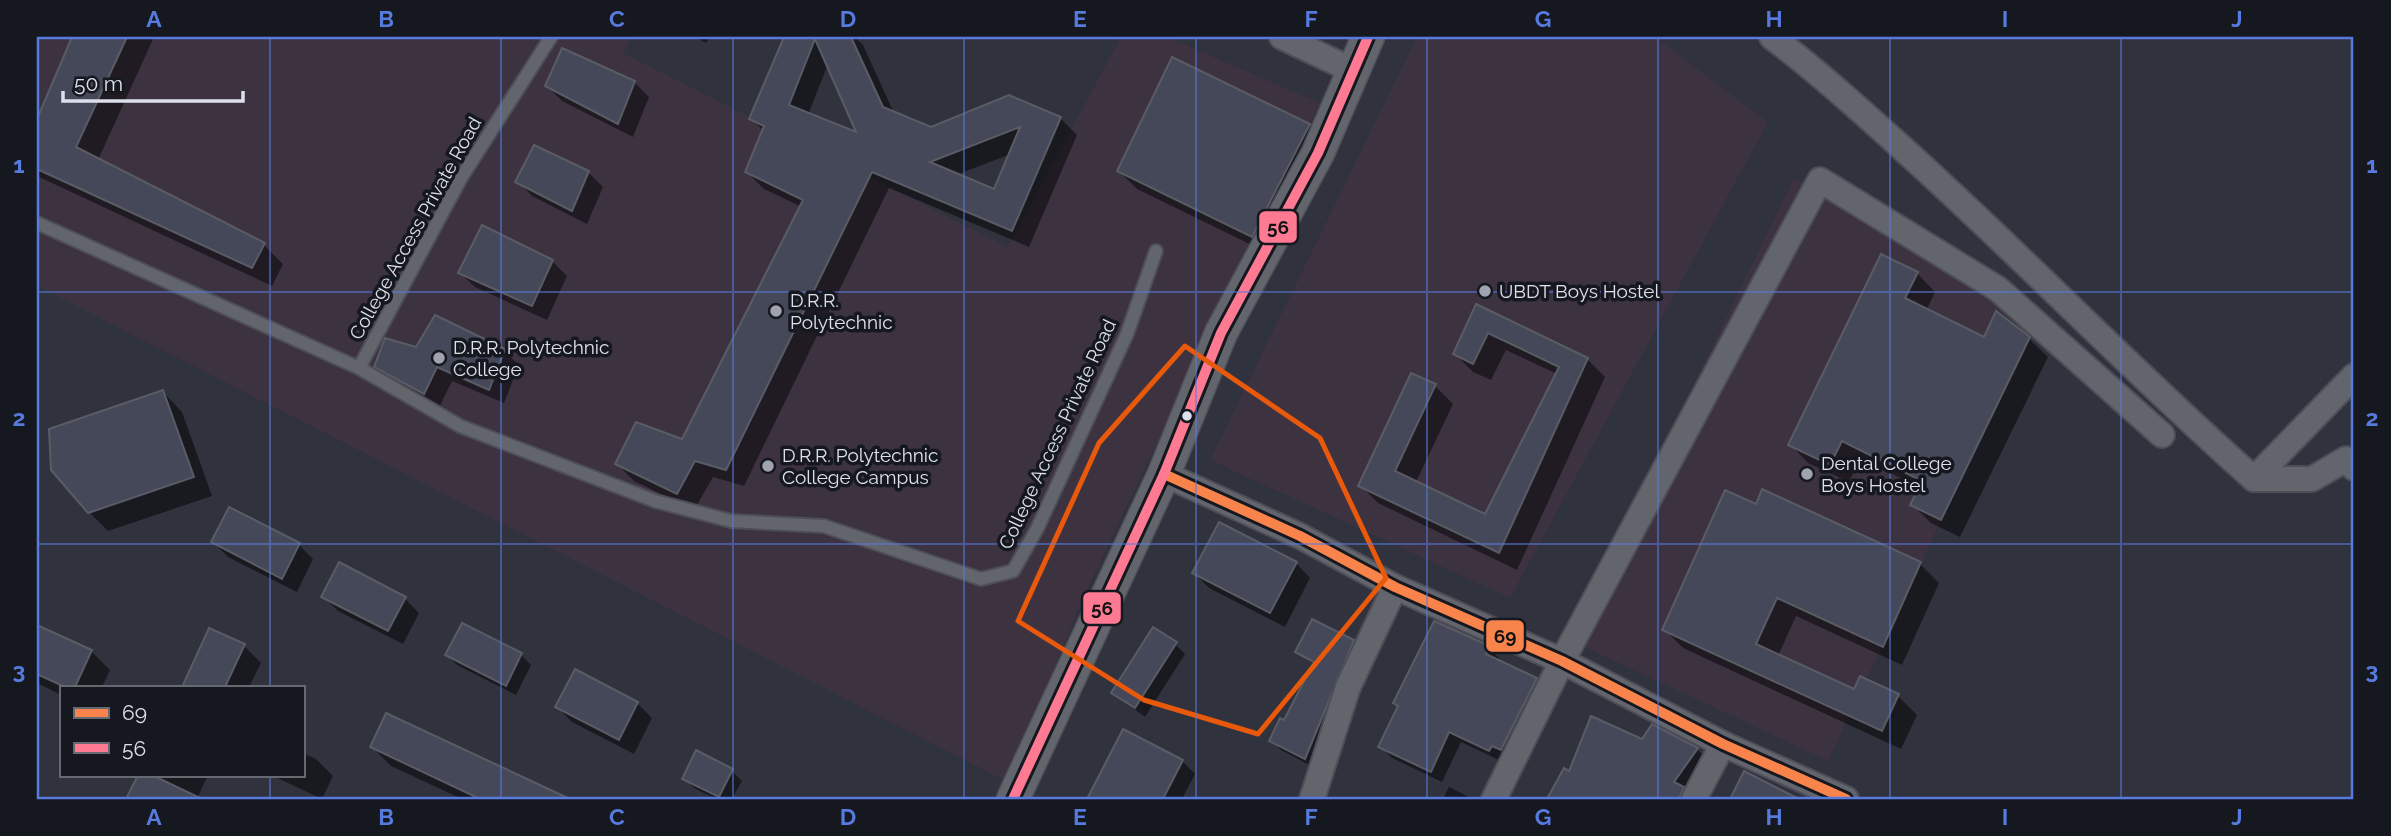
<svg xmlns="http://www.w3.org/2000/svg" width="2391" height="836" viewBox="0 0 2391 836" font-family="Raleway,sans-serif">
	<rect width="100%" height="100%" fill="#30323d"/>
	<g fill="#3d3340">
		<path d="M37,37H631L623,53L1008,247L1121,37H1167L1320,103L1082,600L1008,782L37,286Z"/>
		<path d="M1417,37H1655L1768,122L1510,598L1210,460Z"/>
		<path d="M1794,178L2041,308L1828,761L1570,640Z"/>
	</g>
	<g fill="#0007" fill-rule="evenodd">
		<path d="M74,37H154L98,160L264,245L283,264L272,286L37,176V124Z"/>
		<path d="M695,37H710L706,43Z"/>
		<path d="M786,37H855L863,45L894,113L931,129L1060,118L1077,135L1029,247L889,188L744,486L713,477L694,510L634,481L617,464L683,442L802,207L764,189L747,172L764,131L751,119ZM828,64L859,135L808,115ZM1011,154L995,191L956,175Z"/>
		<path d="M1173,59L1309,126L1327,144L1270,254L1137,189L1119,171Z"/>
		<path d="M634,82L649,97L633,137L562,101L547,86Z"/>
		<path d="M588,172L603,187L587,224L532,196L518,181Z"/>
		<path d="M552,261L567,276L547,320L475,287L460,273Z"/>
		<path d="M1917,273L1935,292L1926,311L1984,339H2029L2048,357L1960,537L1931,523L1912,504L1920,488L1861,458L1849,482L1808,463L1790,444Z"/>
		<path d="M1477,307L1587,359L1605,377L1517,570L1378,503L1360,485L1435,386L1453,404L1416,482L1486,516L1557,374L1506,350L1491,380L1473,372L1455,354Z"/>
		<path d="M417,349L504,351L519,365L504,403L452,381L439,408L391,381L376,366Z"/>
		<path d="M163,392L182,412L212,496L108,531L89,512Z"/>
		<path d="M1757,506L1920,564L1939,583L1902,665L1796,616L1778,656L1855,692L1898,696L1917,715L1901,749L1683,648L1664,629Z"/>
		<path d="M213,542L299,545L313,559L297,592L228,557Z"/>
		<path d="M1296,563L1310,578L1285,627L1209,588L1194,573Z"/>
		<path d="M323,596L404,598L419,613L403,644L338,611Z"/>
		<path d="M37,626L91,651L110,670L102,687H61V695L37,683Z"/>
		<path d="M210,630L244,646L261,663L249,687H184Z"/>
		<path d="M1353,641L1362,651L1315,768L1281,750L1271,740L1285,723L1315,665L1297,652Z"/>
		<path d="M1175,644L1185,654L1145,717L1113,693Z"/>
		<path d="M1489,648L1500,659L1498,662L1536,679L1547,691L1501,761L1461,742L1442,782L1392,758L1381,747L1399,707Z"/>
		<path d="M447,655H521L531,665L516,695L457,665Z"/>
		<path d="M637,703L652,718L634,754L572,722L557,707Z"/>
		<path d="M387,715L566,799H462L391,766L372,747Z"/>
		<path d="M1653,727L1697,749L1708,760L1693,799H1549L1565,771L1570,773L1642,741Z"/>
		<path d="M1124,731L1182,761L1195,774L1182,799H1089Z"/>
		<path d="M303,753L316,759L333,776L322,799L271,775H303Z"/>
		<path d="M732,771L742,781L732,799H716L694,788L684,778Z"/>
		<path d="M140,775H208L197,799H128Z"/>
		<path d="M1449,787L1473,799H1443Z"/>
	</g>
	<g fill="#454858" stroke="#5a5c65" stroke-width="2" fill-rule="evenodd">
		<path d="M72,37H127L76,147L265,243L252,268L37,169V119Z"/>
		<path d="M784,37H851L883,107L931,127L1009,95L1061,117L1012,231L872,172L726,470L695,461L677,494L615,464L636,422L682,439L803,200L745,172L764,126L749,119ZM815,39L856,132L789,105ZM1020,127L994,189L930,162Z"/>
		<path d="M562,48L635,81L618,124L545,86Z"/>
		<path d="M1172,57L1310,124L1252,237L1117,171Z"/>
		<path d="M534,145L589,171L572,211L515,182Z"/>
		<path d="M482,225L553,260L532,306L458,273Z"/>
		<path d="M1881,254L1918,272L1905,298L1984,337L1996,311L2030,337L1941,520L1910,505L1922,481L1842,441L1830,465L1788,445Z"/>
		<path d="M1476,304L1588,358L1499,553L1358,486L1411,373L1436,384L1395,471L1485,514L1559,367L1488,333L1473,364L1453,354Z"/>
		<path d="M435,315L505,349L489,390L437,367L424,394L374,367L385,338L416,347Z"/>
		<path d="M163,390L194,477L88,513L51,470L49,429Z"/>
		<path d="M1762,489L1921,562L1883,647L1777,598L1756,644L1854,689L1860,676L1899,694L1882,731L1662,630L1725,490L1756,504Z"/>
		<path d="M229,507L300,543L282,579L211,542Z"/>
		<path d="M1219,522L1297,562L1270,613L1192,573Z"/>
		<path d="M339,562L406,597L388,631L321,597Z"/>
		<path d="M1312,619L1354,640L1305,759L1269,741L1280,718L1284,720L1314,662L1295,652Z"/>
		<path d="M1434,621L1490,646L1486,654L1537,678L1501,750L1492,746L1489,751L1449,732L1431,772L1378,747L1398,706L1393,703Z"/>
		<path d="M462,623L522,653L506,686L445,655Z"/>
		<path d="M37,625L92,650L75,687H65L37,674Z"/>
		<path d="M1153,627L1177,642L1135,708L1111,693Z"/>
		<path d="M209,628L245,644L225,687H182Z"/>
		<path d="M575,669L638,702L619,740L555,707Z"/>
		<path d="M386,713L570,799H480L370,747Z"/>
		<path d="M1591,716L1642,739L1652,724L1698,748L1674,782L1684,787L1679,799H1547L1564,768L1569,771Z"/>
		<path d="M1123,729L1183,760L1163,799H1087Z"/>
		<path d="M696,750L733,769L719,797L682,779Z"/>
		<path d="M1744,771L1799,799H1730Z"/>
		<path d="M138,775H152L202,799H126Z"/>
	</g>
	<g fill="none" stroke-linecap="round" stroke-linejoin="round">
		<g stroke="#4d4e58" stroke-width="16">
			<g id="service">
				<path d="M37,223L359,368L460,426L655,501L731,521L824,526L981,579L1013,571L1037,529L1127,334L1156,251"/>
				<path d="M359,368L461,178L551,37"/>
			</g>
		</g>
		<g stroke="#4d4e58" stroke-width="28">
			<g id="minor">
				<path d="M1282,37L1354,71"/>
				<path d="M1772,37C1817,71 1859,109 1901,147C2021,255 2133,372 2254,479L2354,376"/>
				<path d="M1164,474L1300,536L1395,587L1562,661L1723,744L1846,799"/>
				<path d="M2254,479H2312L2346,459L2354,468"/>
				<path d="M1312,799L1348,687L1395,587"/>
				<path d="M1494,799L1562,661L1820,180L1998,289L2162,435"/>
				<path d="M1694,799L1723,744"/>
			</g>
		</g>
		<g stroke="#4d4e58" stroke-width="35">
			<path id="tertiary" d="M1013,799L1164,474L1221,333L1318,153L1368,37"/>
		</g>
		<use href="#service" stroke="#63656d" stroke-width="12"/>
		<use href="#minor" stroke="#63656d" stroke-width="24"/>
		<use href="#tertiary" stroke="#63656d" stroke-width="32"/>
		<g stroke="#161820" stroke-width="16">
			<path id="bus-1" d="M1164,474L1300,536L1395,587L1562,661L1723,744L1846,799"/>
		</g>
		<g stroke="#161820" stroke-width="16">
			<path id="bus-2" d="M1013,799L1164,474L1221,333L1318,153L1368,37"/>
		</g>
		<use href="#bus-1" stroke="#f8844c" stroke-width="10"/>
		<use href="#bus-2" stroke="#fe7a93" stroke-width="10"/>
	</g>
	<path fill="none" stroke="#e8590c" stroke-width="5" stroke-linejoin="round" d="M1185,346L1320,438L1386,578L1258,734L1144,700L1018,621L1099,443Z"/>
	<path fill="none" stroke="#577ade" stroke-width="2" stroke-opacity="0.55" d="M270,37V687M501,37V799M733,37V799M964,37V799M1196,37V799M1427,37V799M1658,37V799M1890,37V799M2121,37V799M37,292H2354M37,544H2354M270,775V799"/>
	<g fill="#a0a3af" stroke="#161820" stroke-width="2.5">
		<circle cx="1485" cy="291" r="7"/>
		<circle cx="776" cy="311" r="7"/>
		<circle cx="439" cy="358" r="7"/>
		<circle cx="768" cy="466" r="7"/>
		<circle cx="1807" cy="474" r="7"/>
	</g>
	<circle fill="#dde0ec" stroke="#161820" stroke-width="2.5" cx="1187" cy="416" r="6"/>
	<g text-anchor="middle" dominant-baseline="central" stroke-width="7" stroke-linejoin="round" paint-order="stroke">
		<g font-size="19" fill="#dde0ec" stroke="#161820">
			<text transform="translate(415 228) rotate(-61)">College Access Private Road</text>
			<text transform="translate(1057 434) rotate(-65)">College Access Private Road</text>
		</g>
		<g font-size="19" fill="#dde0ec" stroke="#161820" text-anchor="start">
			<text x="1499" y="291">UBDT Boys Hostel</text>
			<text x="790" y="300">D.R.R.<tspan x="790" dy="22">Polytechnic</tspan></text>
			<text x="453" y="347">D.R.R. Polytechnic<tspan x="453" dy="22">College</tspan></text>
			<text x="782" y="455">D.R.R. Polytechnic<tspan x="782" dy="22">College Campus</tspan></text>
			<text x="1821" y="463">Dental College<tspan x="1821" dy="22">Boys Hostel</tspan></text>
		</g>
	</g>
	<g stroke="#161820" stroke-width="2.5">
		<rect x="1258" y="210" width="40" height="34" rx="7" fill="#fe7a93"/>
		<rect x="1082" y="591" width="40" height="34" rx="7" fill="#fe7a93"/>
		<rect x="1485" y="619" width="40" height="34" rx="7" fill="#f8844c"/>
	</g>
	<g font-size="19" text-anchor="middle" font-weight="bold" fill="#111">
		<text x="1278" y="234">56</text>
		<text x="1102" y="615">56</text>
		<text x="1505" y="643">69</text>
	</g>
	<rect width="2391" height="836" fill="none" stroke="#161820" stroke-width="77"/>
	<rect x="60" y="686" width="245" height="91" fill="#161820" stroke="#666872" stroke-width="2"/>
	<rect x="74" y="708" width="35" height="10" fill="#f8844c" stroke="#666872" stroke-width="2"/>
	<text x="122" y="720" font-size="21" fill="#dde0ec">69</text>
	<rect x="74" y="743" width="35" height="10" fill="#fe7a93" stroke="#666872" stroke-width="2"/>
	<text x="122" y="756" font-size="21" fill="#dde0ec">56</text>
	<path d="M63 91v10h180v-10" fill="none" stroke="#dde0ec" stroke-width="3.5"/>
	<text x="74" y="91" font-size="21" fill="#dde0ec" stroke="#161820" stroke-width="5" paint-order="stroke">50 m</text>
	<rect x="38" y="38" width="2314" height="760" fill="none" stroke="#577ade" stroke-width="2.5"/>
	<g font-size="23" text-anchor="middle" font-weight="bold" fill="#577ade">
		<text x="154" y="27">A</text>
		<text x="386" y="27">B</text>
		<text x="617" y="27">C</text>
		<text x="848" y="27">D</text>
		<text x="1080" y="27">E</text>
		<text x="1311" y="27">F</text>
		<text x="1543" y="27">G</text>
		<text x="1774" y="27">H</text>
		<text x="2005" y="27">I</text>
		<text x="2237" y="27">J</text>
		<text x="19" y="173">1</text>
		<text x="2372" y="173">1</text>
		<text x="19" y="426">2</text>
		<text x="2372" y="426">2</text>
		<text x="19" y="679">3</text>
		<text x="2372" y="679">3</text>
		<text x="154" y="825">A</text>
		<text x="386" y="825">B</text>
		<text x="617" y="825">C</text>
		<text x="848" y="825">D</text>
		<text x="1080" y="825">E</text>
		<text x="1311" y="825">F</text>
		<text x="1543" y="825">G</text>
		<text x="1774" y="825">H</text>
		<text x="2005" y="825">I</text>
		<text x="2237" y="825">J</text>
	</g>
</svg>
